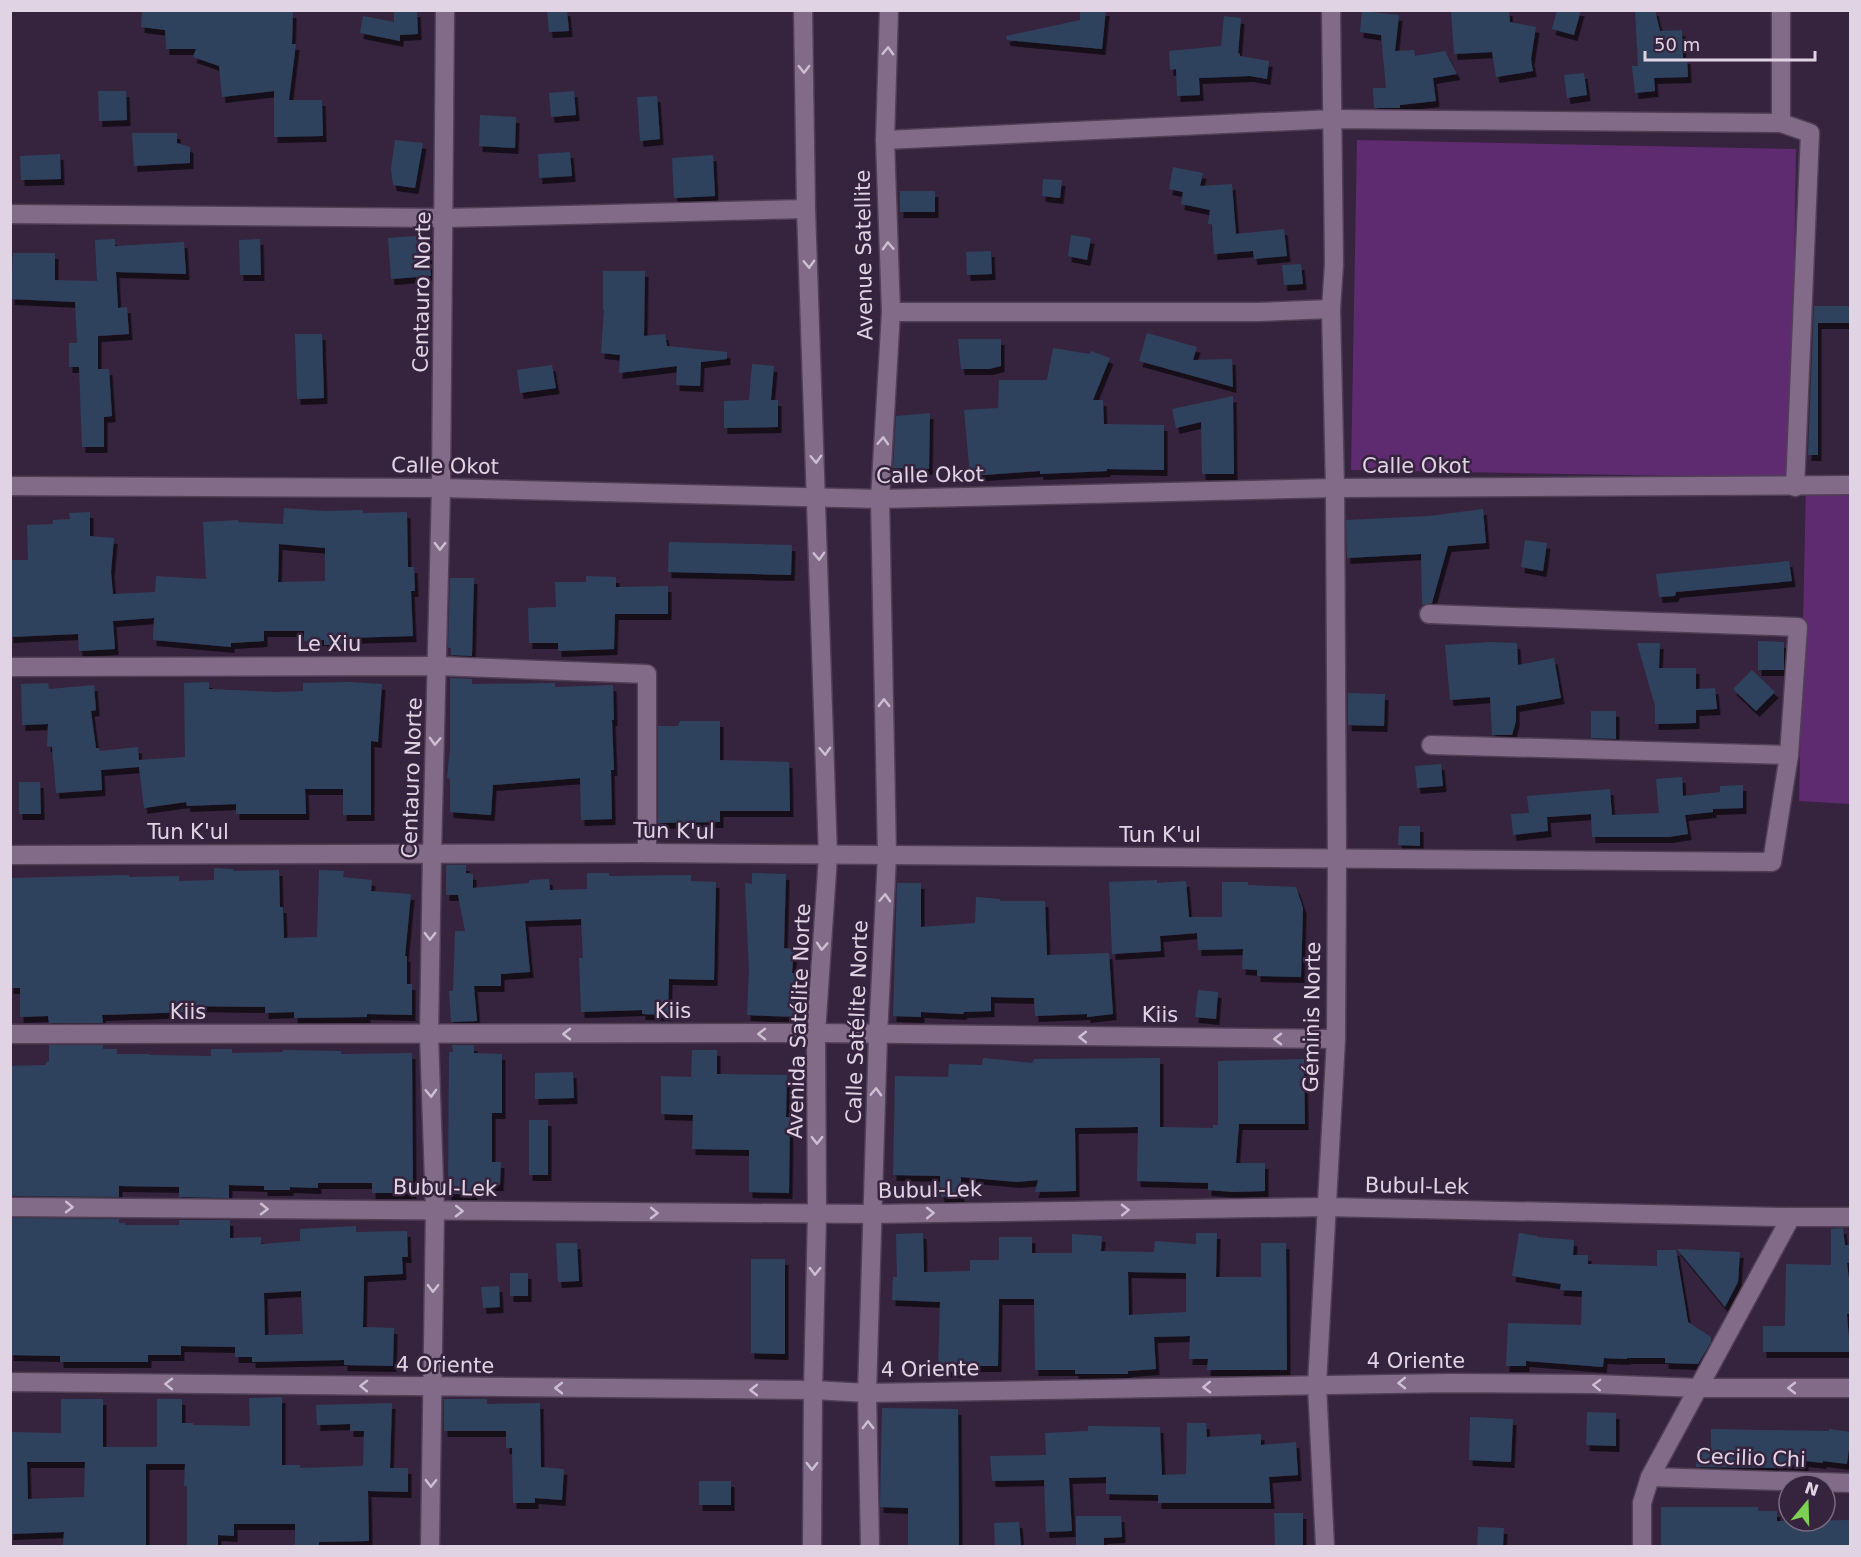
<svg xmlns="http://www.w3.org/2000/svg" width="1861" height="1557" viewBox="0 0 1861 1557" font-family="'DejaVu Sans',sans-serif">
	<defs>
		<filter id="shadow"><feDropShadow dx="3.5" dy="6" stdDeviation="0" flood-color="#0009"/></filter>
	</defs>
	<rect width="100%" height="100%" fill="#36233d"/>
	<g fill="#5f2b70">
		<path d="M1357,140L1796,149L1791,478L1351,470Z"/>
		<path d="M1806,487H1850V804L1799,801Z"/>
	</g>
	<g fill="#2f425d" fill-rule="evenodd" filter="url(#shadow)">
		<path d="M142,10L293,12L292,44H296L289,100H322L323,136L274,137V91L222,97L219,66L193,57L196,49H166L165,30L141,27Z"/>
		<path d="M547,10H567L569,31L549,32Z"/>
		<path d="M1080,10H1106L1102,49L1007,40L1006,36L1080,20Z"/>
		<path d="M1451,10H1509L1510,22L1536,27L1531,59L1533,71L1496,77L1492,52L1454,54Z"/>
		<path d="M1557,10H1581L1574,35L1552,29Z"/>
		<path d="M1635,10H1655L1660,31L1682,30L1683,58H1687L1688,77L1654,78L1655,91L1635,93L1632,66H1638Z"/>
		<path d="M417,11L418,34L400,35V41L360,33L363,16L394,22V12Z"/>
		<path d="M1362,11L1399,15L1395,51L1414,50L1415,56L1445,51L1457,74L1433,78L1436,101L1400,105V108H1374L1373,88H1386L1381,35L1360,32Z"/>
		<path d="M1224,16L1241,18L1238,54L1240,53V56L1269,61L1267,79L1250,76L1199,78L1200,95L1177,96L1176,69L1170,70L1169,51L1221,46Z"/>
		<path d="M1584,73L1587,95L1567,98L1564,75Z"/>
		<path d="M98,91H126L127,120L99,121Z"/>
		<path d="M574,91L576,115L551,117L549,93Z"/>
		<path d="M657,96L660,139L640,141L637,97Z"/>
		<path d="M480,115L516,117L515,148L479,146Z"/>
		<path d="M132,133H177V143L190,147V163L134,166Z"/>
		<path d="M395,140L423,143L415,188L393,185L391,169Z"/>
		<path d="M570,152L572,176L539,178L538,154Z"/>
		<path d="M60,154L61,179L21,180L20,156Z"/>
		<path d="M713,155L715,196L674,198L672,158Z"/>
		<path d="M1173,167L1203,173L1200,186L1232,184L1236,234L1284,229L1287,256L1254,259L1253,251L1214,254L1212,224H1208L1210,210L1181,204L1183,192L1169,189Z"/>
		<path d="M1043,179L1062,180L1060,198L1042,196Z"/>
		<rect x="900" y="191" width="35" height="21"/>
		<path d="M428,235L431,276L391,279L388,238Z"/>
		<path d="M1071,235L1091,238L1087,260L1068,256Z"/>
		<path d="M115,239V246L184,242L186,274L116,272L118,308L127,307L129,334L98,336V369H109L112,416L104,417V447H82L79,367H69V343H77L75,302L11,299L13,253H55V280L97,281L95,240Z"/>
		<path d="M260,239L261,275H240L239,240Z"/>
		<path d="M991,251L992,274L967,275L966,252Z"/>
		<path d="M1301,264L1303,284L1284,285L1282,265Z"/>
		<path d="M603,271H645L644,336L665,334L667,346L727,352V359L701,362L700,386L676,385L677,366L619,373L620,355L601,353L604,310H603Z"/>
		<path d="M1814,306H1851V323H1818V455H1808Z"/>
		<path d="M1147,333L1197,347L1193,360L1232,359L1233,387L1139,361Z"/>
		<path d="M295,334H322L324,398L297,399Z"/>
		<path d="M958,339H1001V366L989,369H961Z"/>
		<path d="M1053,348L1089,354L1091,351L1110,358L1093,400H1103L1104,424L1164,425V470L1107,469V471L1040,474V471L970,476L964,410L998,408L999,380H1047Z"/>
		<path d="M752,364L774,366L771,400H778V427L724,428V401L749,400Z"/>
		<path d="M552,365L556,388L520,393L517,370Z"/>
		<path d="M1233,396L1234,474H1202L1201,422L1176,428L1172,409Z"/>
		<path d="M930,413L929,469L893,468L896,416Z"/>
		<path d="M284,508L325,511L363,510V513L407,512L408,567H414L415,591H411L413,636L345,638V645H324V640L304,641V631H264V641L231,643V647L153,640L154,618L113,621L115,649L79,651L78,634L10,637V560H28L27,525L53,524V520L70,519L69,513L90,512V536L114,538L111,572L113,594L155,592L156,576L206,579L203,522L238,520V522L283,524ZM279,544L325,548V581L278,582Z"/>
		<path d="M1483,509L1486,543L1448,546L1432,603L1422,605L1421,554L1347,558L1346,520L1429,516Z"/>
		<path d="M1525,540L1547,543L1543,571L1521,567Z"/>
		<path d="M669,542L792,545L791,575L668,572Z"/>
		<path d="M1789,561L1792,581L1676,592L1675,596L1659,597L1656,574Z"/>
		<path d="M586,576L616,577V587L668,586V614H615L614,649L558,651V643H529L528,608L556,607L555,582H586Z"/>
		<path d="M450,578H474L472,656L451,655V648H448Z"/>
		<path d="M1758,641L1784,642V670H1758Z"/>
		<path d="M1490,642L1517,643L1518,665L1554,658L1561,698L1516,706V721L1512,735H1492L1490,697L1450,700L1445,645Z"/>
		<path d="M1637,643H1660L1659,668H1696V689L1715,688L1717,709L1696,710V723L1655,724V706Z"/>
		<path d="M1752,670L1775,692L1756,711L1733,689Z"/>
		<path d="M450,678L472,679V684L555,683V687L613,685L614,720H612L614,770H611L612,819L581,820L580,778L493,785L491,815L450,812V779L447,778L450,749Z"/>
		<path d="M209,682V689L276,692L303,691V683L350,682L382,684L378,742L371,741V815H343V789H305L306,814H236V804L187,806L186,802L144,808L139,767L101,770L102,790L56,793L52,747L47,746L48,724L22,725L21,684L48,683L49,689L94,685L96,710L91,711L96,748H99L100,751L138,747L139,760L185,757L184,683Z"/>
		<path d="M1348,693L1385,694L1384,726L1348,725Z"/>
		<path d="M1591,711H1616V739L1591,738Z"/>
		<path d="M680,721H720V760L789,762L790,811H720V822L658,823V726H678Z"/>
		<path d="M1441,764L1443,786L1417,788L1415,766Z"/>
		<path d="M1682,777L1683,796L1720,792V786L1743,785V808L1713,809V812L1685,815L1688,834L1669,837H1592L1591,814L1547,817L1548,831L1513,835L1511,814L1529,813L1527,796L1610,789L1612,815L1659,813L1656,779Z"/>
		<path d="M19,782H40L41,814H19Z"/>
		<path d="M1399,826H1420V846L1398,845Z"/>
		<path d="M446,865H466V873L473,874V888L529,883V880L549,879L550,890L587,889V873H609V876L691,875V881L716,882L714,980L669,979L668,1015L642,1014V1010L581,1012L579,958H583L581,919L525,921L530,972L501,974V986H474L477,1021L451,1022L449,991H453L455,931H465L458,895H446Z"/>
		<path d="M214,868L233,869V871L279,870L280,907H283L284,938L317,937L319,870L344,871L343,877L372,880L371,891L411,894L405,956H407V984H412V1015L367,1014V1017L294,1018V1012L265,1013V1007L190,1006V1012L102,1015L103,1023H49L48,1016L20,1017V988H10V878L129,875V877L179,876V881L214,880Z"/>
		<path d="M752,873L786,874L784,948L794,949L792,973H798L796,1017L747,1015L749,970L745,883L752,884Z"/>
		<path d="M1157,880V883L1186,881L1189,917H1222V882H1248V885L1296,887L1303,908L1301,977L1257,976V970L1242,969L1243,949L1198,950L1197,933L1160,936L1161,951L1112,954L1109,882Z"/>
		<path d="M897,883H921V927L975,923L976,897L1000,899V901H1045L1047,955L1109,953L1113,1014L1087,1017V1014L1035,1016L1034,998L991,997V1011L964,1012L963,1014L921,1012V1017L893,1016Z"/>
		<path d="M1198,990L1218,992L1216,1019L1195,1017Z"/>
		<path d="M49,1045H103V1049H117V1054H150V1055L211,1056V1049H232V1053L283,1052V1050L341,1051V1054L412,1053L413,1193H372V1183H318V1188L290,1187V1190H264V1186L229,1185V1198L179,1197V1187L119,1186V1197L10,1196V1066L46,1065V1062H49Z"/>
		<path d="M452,1045H474V1053L502,1054V1113H492V1162H501L500,1185H474V1194H448L449,1052H453Z"/>
		<path d="M692,1050H717V1074L787,1075L786,1117H790L789,1193L749,1192V1150L692,1149L693,1115L661,1114V1076L691,1077Z"/>
		<path d="M983,1058L1032,1063L1034,1059L1160,1058V1127L1213,1128V1125H1218V1061L1304,1059L1305,1124H1239L1236,1163H1265V1191L1233,1192L1208,1190V1183L1137,1181L1138,1127L1075,1128L1076,1191L1035,1192L1038,1180L1017,1182L961,1177V1196L941,1197L940,1176L893,1175L895,1076L948,1077L949,1064L982,1065Z"/>
		<path d="M573,1072L574,1098L535,1099V1073Z"/>
		<rect x="529" y="1120" width="19" height="55"/>
		<path d="M10,1218L119,1219V1223H125V1225H179V1220H230V1238L261,1237V1244L300,1241V1229L356,1226V1232L407,1231L408,1257H402L403,1274L364,1276L363,1327L394,1328L393,1366L344,1365V1360L252,1362V1357H235V1347L181,1346V1355H148V1362H60V1356L10,1355ZM301,1291L303,1334L265,1335L264,1293Z"/>
		<path d="M1843,1228L1845,1245H1851V1263H1847L1851,1296V1313L1847,1314L1850,1352H1763V1326H1785L1786,1264L1831,1265V1229Z"/>
		<path d="M923,1233L924,1272L970,1271V1260H999V1237H1032V1253H1072V1234L1102,1236L1101,1251L1154,1252L1155,1241L1196,1244V1233H1217L1216,1277H1261V1243H1286L1287,1370H1207L1208,1359H1189L1190,1336L1154,1337L1156,1369L1128,1371V1374H1075V1370H1035L1034,1299H999L998,1366H960L959,1372L938,1371L940,1302L892,1300L893,1277H897L896,1234ZM1128,1272L1186,1273V1312L1129,1315Z"/>
		<path d="M1519,1233L1538,1236L1537,1237L1574,1240L1573,1255H1588V1264L1657,1266V1250H1676L1688,1322L1711,1337V1342L1698,1364L1665,1363V1358H1627V1359L1604,1358L1603,1367L1526,1361V1366H1506L1508,1323L1581,1325L1582,1291L1560,1290L1561,1284L1512,1276Z"/>
		<path d="M556,1243H577L579,1281L558,1282Z"/>
		<path d="M1677,1249L1740,1252L1738,1282L1725,1307Z"/>
		<path d="M751,1259H785V1354L751,1353Z"/>
		<rect x="510" y="1273" width="18" height="23"/>
		<path d="M499,1286L500,1307L483,1308L481,1287Z"/>
		<path d="M282,1397V1465H300V1468L363,1466L364,1431H350V1424L317,1425L316,1405L392,1403L390,1468H408V1492L368,1491L369,1541L319,1542V1546H295V1524H234V1536L218,1535V1546H187V1486H184L185,1464H146V1546H63L64,1532L10,1534V1432L61,1433V1399H103V1447H157V1399H182V1423H193V1425L250,1426L249,1398ZM27,1462H85L84,1497L28,1499Z"/>
		<path d="M444,1399H487V1404L540,1403L541,1467L564,1469L562,1500L535,1498V1503H513L512,1448H506V1431H444Z"/>
		<path d="M882,1408L958,1409L959,1546H908V1508L880,1507Z"/>
		<path d="M1587,1412L1616,1413V1446L1586,1445Z"/>
		<path d="M1470,1417L1513,1419L1511,1462L1469,1460Z"/>
		<path d="M1187,1423H1206L1207,1437L1261,1434V1445L1296,1442L1298,1475L1269,1477L1271,1503H1158V1495L1106,1494V1477L1069,1478L1072,1531L1046,1532L1044,1480L992,1481L990,1456L1046,1455L1045,1433L1088,1431V1426L1160,1427L1162,1475L1186,1474Z"/>
		<path d="M1711,1429L1829,1431V1429L1851,1432L1847,1464L1823,1461V1463L1805,1461V1465L1783,1464V1468L1696,1467L1697,1447H1711Z"/>
		<rect x="699" y="1481" width="32" height="24"/>
		<path d="M1661,1507H1758V1511H1777V1521L1851,1520V1546H1661Z"/>
		<path d="M1274,1513H1303V1546H1275Z"/>
		<path d="M1076,1516H1121L1122,1537L1104,1538V1546H1076Z"/>
		<path d="M1019,1522L1021,1546H995L994,1523Z"/>
		<path d="M1478,1527L1504,1528L1503,1546H1477Z"/>
	</g>
	<g fill="none" stroke-linecap="round" stroke-linejoin="round">
		<g stroke="#503f55" stroke-width="21">
			<g id="minor">
				<path d="M803,10L806,209L828,856L816,1033L817,1213L813,1390L812,1546"/>
				<path d="M1781,10V123"/>
				<path d="M885,140L1333,119L1781,123L1810,133L1795,487"/>
				<path d="M10,214L445,218L806,209"/>
				<path d="M891,312H1257L1331,309"/>
				<path d="M10,486L441,488L880,499L1335,488L1850,485"/>
				<path d="M10,667L438,666L647,674V853"/>
				<path d="M1431,745L1789,755"/>
				<path d="M10,855L647,853L1772,862L1789,755L1798,627L1429,614"/>
				<path d="M10,1034L816,1033L1336,1039"/>
				<path d="M10,1207L871,1214L1327,1207L1780,1217H1850"/>
				<path d="M10,1382L813,1390L867,1393L1450,1383L1593,1384L1699,1388H1850"/>
				<path d="M1650,1477L1850,1483"/>
				<path d="M430,1546L435,1211L429,1035L432,853L441,488L445,10"/>
				<path d="M870,1546L867,1393L878,1035L887,856L880,499L891,312L885,140L889,10"/>
				<path d="M1325,1546L1317,1385L1336,1039L1337,859L1335,488L1331,309L1334,264L1331,10"/>
				<path d="M1642,1546V1503L1650,1477L1791,1217"/>
			</g>
		</g>
		<use href="#minor" stroke="#816b89" stroke-width="18"/>
	</g>
	<defs><path id="oneway-chevron" d="M-2-3.5L2.5 0L-2 3.5" fill="none" stroke-width="1.6" stroke-linecap="round" stroke-linejoin="round" transform="scale(1.5)"/></defs>
	<g stroke="#cdbfd2">
		<use href="#oneway-chevron" transform="translate(888 51) rotate(-88)"/>
		<use href="#oneway-chevron" transform="translate(804 69) rotate(89)"/>
		<use href="#oneway-chevron" transform="translate(888 246) rotate(-92)"/>
		<use href="#oneway-chevron" transform="translate(809 264) rotate(88)"/>
		<use href="#oneway-chevron" transform="translate(883 441) rotate(-87)"/>
		<use href="#oneway-chevron" transform="translate(816 459) rotate(88)"/>
		<use href="#oneway-chevron" transform="translate(440 546) rotate(91)"/>
		<use href="#oneway-chevron" transform="translate(819 556) rotate(88)"/>
		<use href="#oneway-chevron" transform="translate(884 703) rotate(-91)"/>
		<use href="#oneway-chevron" transform="translate(435 741) rotate(92)"/>
		<use href="#oneway-chevron" transform="translate(825 751) rotate(88)"/>
		<use href="#oneway-chevron" transform="translate(885 898) rotate(-87)"/>
		<use href="#oneway-chevron" transform="translate(430 936) rotate(91)"/>
		<use href="#oneway-chevron" transform="translate(822 946) rotate(94)"/>
		<use href="#oneway-chevron" transform="translate(567 1034) rotate(180)"/>
		<use href="#oneway-chevron" transform="translate(762 1034) rotate(180)"/>
		<use href="#oneway-chevron" transform="translate(1083 1037) rotate(-180)"/>
		<use href="#oneway-chevron" transform="translate(1278 1039) rotate(-180)"/>
		<use href="#oneway-chevron" transform="translate(876 1092) rotate(-88)"/>
		<use href="#oneway-chevron" transform="translate(431 1093) rotate(88)"/>
		<use href="#oneway-chevron" transform="translate(817 1140) rotate(90)"/>
		<use href="#oneway-chevron" transform="translate(69 1207) rotate(1)"/>
		<use href="#oneway-chevron" transform="translate(264 1209) rotate(1)"/>
		<use href="#oneway-chevron" transform="translate(1125 1210) rotate(-1)"/>
		<use href="#oneway-chevron" transform="translate(459 1211) rotate(1)"/>
		<use href="#oneway-chevron" transform="translate(654 1213) rotate(1)"/>
		<use href="#oneway-chevron" transform="translate(930 1213) rotate(-1)"/>
		<use href="#oneway-chevron" transform="translate(815 1271) rotate(91)"/>
		<use href="#oneway-chevron" transform="translate(433 1288) rotate(91)"/>
		<use href="#oneway-chevron" transform="translate(1402 1383) rotate(179)"/>
		<use href="#oneway-chevron" transform="translate(169 1384) rotate(-179)"/>
		<use href="#oneway-chevron" transform="translate(1597 1385) rotate(-178)"/>
		<use href="#oneway-chevron" transform="translate(364 1386) rotate(-179)"/>
		<use href="#oneway-chevron" transform="translate(1207 1387) rotate(179)"/>
		<use href="#oneway-chevron" transform="translate(559 1388) rotate(-180)"/>
		<use href="#oneway-chevron" transform="translate(1792 1388) rotate(180)"/>
		<use href="#oneway-chevron" transform="translate(754 1390) rotate(-180)"/>
		<use href="#oneway-chevron" transform="translate(868 1425) rotate(-91)"/>
		<use href="#oneway-chevron" transform="translate(812 1466) rotate(90)"/>
		<use href="#oneway-chevron" transform="translate(431 1483) rotate(91)"/>
	</g>
	<g text-anchor="middle" dominant-baseline="central" stroke-width="5" stroke-linejoin="round" paint-order="stroke">
		<g font-size="21" fill="#e0d4e4" stroke="#36233d">
			<text transform="translate(864 255) rotate(-91)">Avenue Satellite</text>
			<text transform="translate(422 292) rotate(-89)">Centauro Norte</text>
			<text transform="translate(445 466) rotate(1)">Calle Okot</text>
			<text x="1416" y="466">Calle Okot</text>
			<text transform="translate(930 475) rotate(-1)">Calle Okot</text>
			<text x="329" y="644">Le Xiu</text>
			<text transform="translate(412 778) rotate(-88)">Centauro Norte</text>
			<text transform="translate(674 831) rotate(1)">Tun K'ul</text>
			<text x="188" y="832">Tun K'ul</text>
			<text x="1160" y="835">Tun K'ul</text>
			<text x="673" y="1011">Kiis</text>
			<text x="188" y="1012">Kiis</text>
			<text x="1160" y="1015">Kiis</text>
			<text transform="translate(1312 1017) rotate(-89)">Géminis Norte</text>
			<text transform="translate(799 1021) rotate(-88)">Avenida Satélite Norte</text>
			<text transform="translate(857 1022) rotate(-88)">Calle Satélite Norte</text>
			<text transform="translate(1417 1186) rotate(1)">Bubul-Lek</text>
			<text transform="translate(445 1188) rotate(1)">Bubul-Lek</text>
			<text transform="translate(930 1190) rotate(-1)">Bubul-Lek</text>
			<text x="1416" y="1361">4 Oriente</text>
			<text transform="translate(445 1365) rotate(1)">4 Oriente</text>
			<text transform="translate(930 1369) rotate(-1)">4 Oriente</text>
			<text transform="translate(1751 1458) rotate(2)">Cecilio Chi</text>
		</g>
	</g>
	<rect width="1861" height="1557" fill="none" stroke="#e0d4e4" stroke-width="24"/>
	<g transform="translate(1807 1503) rotate(19)"><circle r="28" fill="#36233d" stroke="#7a6a80" stroke-width="1.5"/>
	<path d="M0-4.5L10 22L0 15L-10 22Z" fill="#7cd154"/>
	<text y="-9" font-size="16" font-weight="bold" text-anchor="middle" fill="#e0d4e4">N</text>
	</g>
	<path d="M1645 51v9h170v-9" fill="none" stroke="#e0d4e4" stroke-width="3"/>
	<text x="1654" y="51" font-size="18" fill="#e0d4e4" stroke="#36233d" stroke-width="4.5" paint-order="stroke">50 m</text>
</svg>
